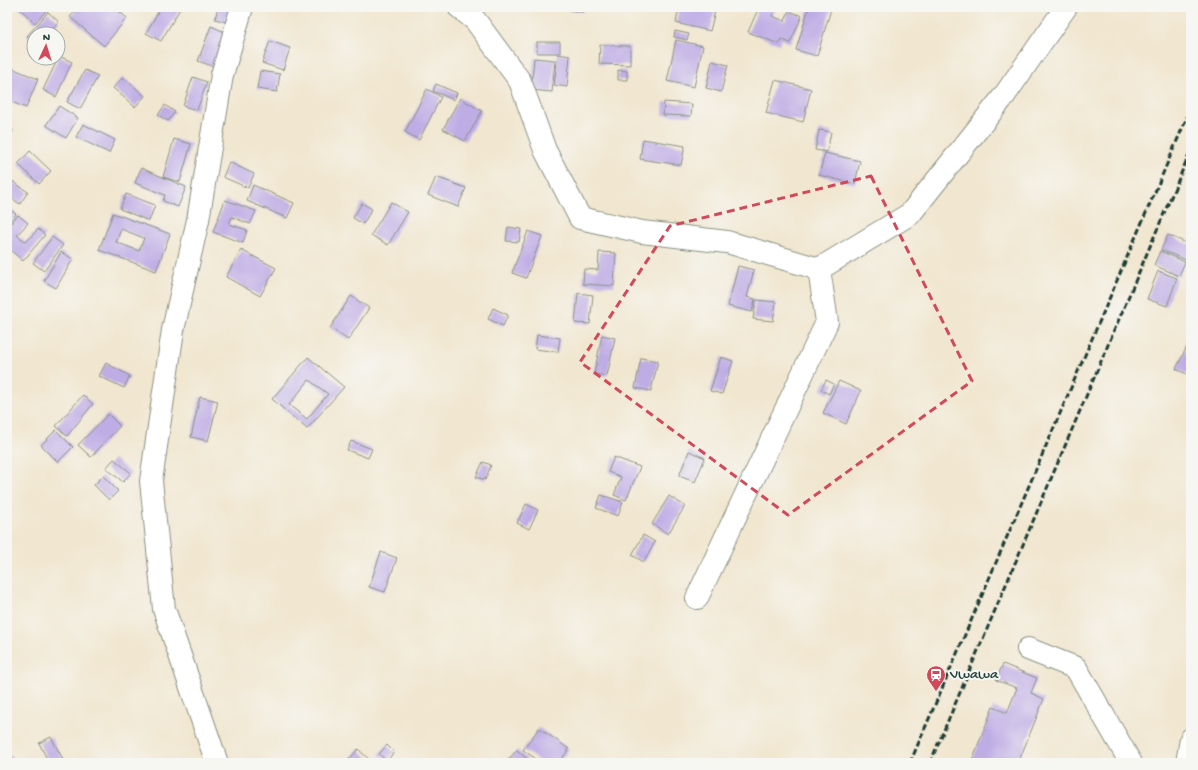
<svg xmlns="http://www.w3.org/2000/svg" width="1198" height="770" viewBox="0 0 1198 770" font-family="'Gochi Hand',sans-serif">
	<rect width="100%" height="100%" fill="#f6f6f2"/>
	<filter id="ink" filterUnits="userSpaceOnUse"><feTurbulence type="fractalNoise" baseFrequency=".025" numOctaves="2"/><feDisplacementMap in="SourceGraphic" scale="8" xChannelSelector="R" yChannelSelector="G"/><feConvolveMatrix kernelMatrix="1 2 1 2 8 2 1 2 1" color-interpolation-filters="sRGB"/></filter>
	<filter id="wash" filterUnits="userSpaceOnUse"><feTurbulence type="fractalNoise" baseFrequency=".012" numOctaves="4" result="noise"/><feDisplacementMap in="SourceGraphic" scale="16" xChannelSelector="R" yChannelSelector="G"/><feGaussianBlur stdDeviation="0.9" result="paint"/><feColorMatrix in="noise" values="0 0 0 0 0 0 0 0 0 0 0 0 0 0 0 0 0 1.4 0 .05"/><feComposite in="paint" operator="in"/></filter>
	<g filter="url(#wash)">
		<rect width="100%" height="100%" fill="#f1e6cf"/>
		<g id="blocks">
			<g fill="#beace5" fill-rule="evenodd">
				<path d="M18,7H47L48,9L35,23Z"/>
				<path d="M79,7H114L127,18L104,46L70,17Z"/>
				<path d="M161,7H181L161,41L146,33Z"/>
				<path d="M218,7H231L230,23L215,19Z"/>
				<path d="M569,7H584L583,12L569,10Z"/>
				<path d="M679,7H716L710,31L676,23Z"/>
				<path d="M759,7H776L772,16L785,21L789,11L802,16L790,43L781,39L779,44L748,32Z"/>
				<path d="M809,7H823L831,9L817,56L796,50Z"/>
				<path d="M48,12L59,22L48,34H34V42L27,36Z"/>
				<path d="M211,26L227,33L215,67L198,61Z"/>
				<path d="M675,31L689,34L687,40L674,37Z"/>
				<path d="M676,40L703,46L694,87L667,81Z"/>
				<path d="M270,41L290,48L283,70L262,63Z"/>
				<rect x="537" y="42" width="23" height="11"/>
				<path d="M600,45L630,46V65L599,64Z"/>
				<path d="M558,54L570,56L567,87L554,85Z"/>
				<path d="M59,56L72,62L56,97L43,90Z"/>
				<path d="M534,58L555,60L552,92L531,90Z"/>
				<path d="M712,61L728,65L721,92L706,88Z"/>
				<path d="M7,66L38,79L26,108L7,100Z"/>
				<path d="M85,70L98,76L80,109L67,102Z"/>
				<path d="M618,70L627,71V80H618Z"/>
				<path d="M260,71L280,74L277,92L257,89Z"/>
				<path d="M123,77L145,96L135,107L113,88Z"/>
				<path d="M193,77L207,82L197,110L183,106Z"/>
				<path d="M775,80L811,89L803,122L766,113Z"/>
				<path d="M436,84L457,93L454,100L433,91Z"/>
				<path d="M427,89L441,97L419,140L405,132Z"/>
				<path d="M460,98L482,111L465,141L443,129Z"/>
				<path d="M664,102L692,104L691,116L663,115Z"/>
				<path d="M165,105L175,112L168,121L158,115Z"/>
				<path d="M59,106L78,118L66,138L46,125Z"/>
				<path d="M83,124L115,140L109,153L76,137Z"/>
				<path d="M7,128L13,130L7,146Z"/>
				<path d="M819,130L831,132L827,152L815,150Z"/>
				<path d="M174,139L191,144L180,182L163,177Z"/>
				<path d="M643,139L685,146L681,165L640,159Z"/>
				<path d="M30,151L51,171L39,184L18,164Z"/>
				<path d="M825,153L860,161L855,184L819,175Z"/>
				<path d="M229,162L254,174L248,188L223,177Z"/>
				<path d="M141,168L186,187L178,207L163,201L165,195L135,183Z"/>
				<path d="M436,177L466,188L458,207L428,195Z"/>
				<path d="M11,180L28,192L20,204L7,195V185Z"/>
				<path d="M253,185L294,203L287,218L247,201Z"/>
				<path d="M126,194L155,205L149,221L120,209Z"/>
				<path d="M225,200L256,211L250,224L232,217L229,224L247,230L243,243L213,232Z"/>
				<path d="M391,202L408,212L388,245L371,235Z"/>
				<path d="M362,203L372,209L363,224L353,218Z"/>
				<path d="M7,207L16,214L7,226Z"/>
				<path d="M113,213L170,234L156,271L99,250ZM121,229L144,238L139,251L116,242Z"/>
				<path d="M18,215L28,223L17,235L26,242L38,229L45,235L23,261L7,247V228Z"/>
				<path d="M508,227L521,229L519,242L506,241Z"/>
				<path d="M528,231L542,236L526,278L512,273Z"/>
				<path d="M1168,235L1191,245V248L1186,260L1161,250Z"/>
				<path d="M52,237L63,245L44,271L33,263Z"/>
				<path d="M241,250L276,268L260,296L226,277Z"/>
				<path d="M1160,251L1185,262L1179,276L1154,265Z"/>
				<path d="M61,252L73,259L56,288L44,281Z"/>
				<path d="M599,252L616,253L614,286L583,284L584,269L598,270Z"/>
				<path d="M738,266L754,270L747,297L755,299L752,312L728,306Z"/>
				<path d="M1158,271L1177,278L1167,306L1147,299Z"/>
				<path d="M578,293L593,295L590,324L575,323Z"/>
				<path d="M351,296L369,308L348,340L330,328Z"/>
				<path d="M756,300L776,302L773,321L753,319Z"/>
				<path d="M493,308L508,315L503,326L488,319Z"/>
				<path d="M537,335L560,338L558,352L535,349Z"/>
				<path d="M602,335L615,338L607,376L594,374Z"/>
				<path d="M1191,338V376L1176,369Z"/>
				<path d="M308,357L344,387L307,429L272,399ZM309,380L328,394L307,419L289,405Z"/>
				<path d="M721,357L733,361L722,394L710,391Z"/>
				<path d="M641,358L658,361L651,391L635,388Z"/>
				<path d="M106,363L130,376L124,388L99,376Z"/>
				<path d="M826,380L834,384L829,394L821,390Z"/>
				<path d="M839,381L861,391L846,424L823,413Z"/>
				<path d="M83,395L93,404L67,436L56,426Z"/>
				<path d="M200,397L218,401L208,441L191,437Z"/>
				<path d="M108,414L120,426L91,457L78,445Z"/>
				<path d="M56,430L73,447L58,462L41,445Z"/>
				<path d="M351,441L372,449L368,458L347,450Z"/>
				<path d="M689,451L705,458L695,482L679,476Z"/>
				<path d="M614,457L640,467L626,500L614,495L621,477L608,472Z"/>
				<path d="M114,459L131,473L123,482L106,468Z"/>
				<path d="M483,462L491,465L485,480L476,477Z"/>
				<path d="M103,476L118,491L109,500L94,485Z"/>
				<path d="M601,495L623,502L618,516L596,508Z"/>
				<path d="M669,496L685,506L668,534L652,524Z"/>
				<path d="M526,504L538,510L529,529L517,523Z"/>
				<path d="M643,535L655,542L644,562L632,555Z"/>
				<path d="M381,552L397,558L385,592L369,587Z"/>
				<path d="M1003,664L1037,678L1031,693L1044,699L1018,763H971L993,707L1007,713L1017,688L996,680Z"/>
				<path d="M539,728L569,749L559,763H542L523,750Z"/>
				<path d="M51,737L65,763H49L39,743Z"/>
				<path d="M387,745L394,752L387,761L379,754Z"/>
				<path d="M358,749L373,763H346Z"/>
				<path d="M517,750L527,759L523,763H505Z"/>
				<path d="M11,755L15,763H7V757Z"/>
			</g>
		</g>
	</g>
	<g filter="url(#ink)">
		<use href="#blocks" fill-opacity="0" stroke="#889282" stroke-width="1"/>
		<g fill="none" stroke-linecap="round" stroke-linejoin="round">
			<g stroke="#889282" stroke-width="24">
				<g id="street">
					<path d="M459,7L475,20L520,81L545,150L580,218L642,232L727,242L819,269L910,214L1004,96L1066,7"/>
					<path d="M697,598L827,322L819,269"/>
					<path d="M1028,649L1076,668L1131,763"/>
					<path d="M217,763L164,609L151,481L173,330L198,220L222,75L242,7"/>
					<path d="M1187,763L1191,739"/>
				</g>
			</g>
			<use href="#street" stroke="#fff" stroke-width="22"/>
			<g stroke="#1f3d34" stroke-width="3" stroke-dasharray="6 3" stroke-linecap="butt">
				<path d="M910,763L1191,108"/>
				<path d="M930,763L1191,150"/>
			</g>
		</g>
	</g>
	<path fill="none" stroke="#d1495b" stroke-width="3" stroke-dasharray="8 5" stroke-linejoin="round" d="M871,176L972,381L788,515L580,362L670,226Z"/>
	<defs>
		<g id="station-pin" transform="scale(1)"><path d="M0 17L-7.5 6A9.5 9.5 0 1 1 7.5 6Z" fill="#d1495b" stroke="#f6f6f2"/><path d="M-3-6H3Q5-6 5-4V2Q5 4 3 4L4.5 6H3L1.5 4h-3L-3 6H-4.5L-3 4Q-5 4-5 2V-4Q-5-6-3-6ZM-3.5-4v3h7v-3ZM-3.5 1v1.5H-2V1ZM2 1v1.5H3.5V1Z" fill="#fff"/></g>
	</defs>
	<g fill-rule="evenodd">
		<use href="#station-pin" x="936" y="675"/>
	</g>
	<g text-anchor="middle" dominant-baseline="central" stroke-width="4" stroke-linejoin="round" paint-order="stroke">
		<g font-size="15" fill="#1f3d34" stroke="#f6f6f2" text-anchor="start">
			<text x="950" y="675">Vwawa</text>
		</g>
	</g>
	<rect width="1198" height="770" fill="none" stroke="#f6f6f2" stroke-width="24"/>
	<g transform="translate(46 46) rotate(4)"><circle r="19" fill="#f6f6f2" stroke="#a0aca6"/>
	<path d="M0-3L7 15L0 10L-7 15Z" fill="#d1495b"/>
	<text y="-6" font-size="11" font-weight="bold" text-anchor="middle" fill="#1f3d34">N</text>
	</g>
</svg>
